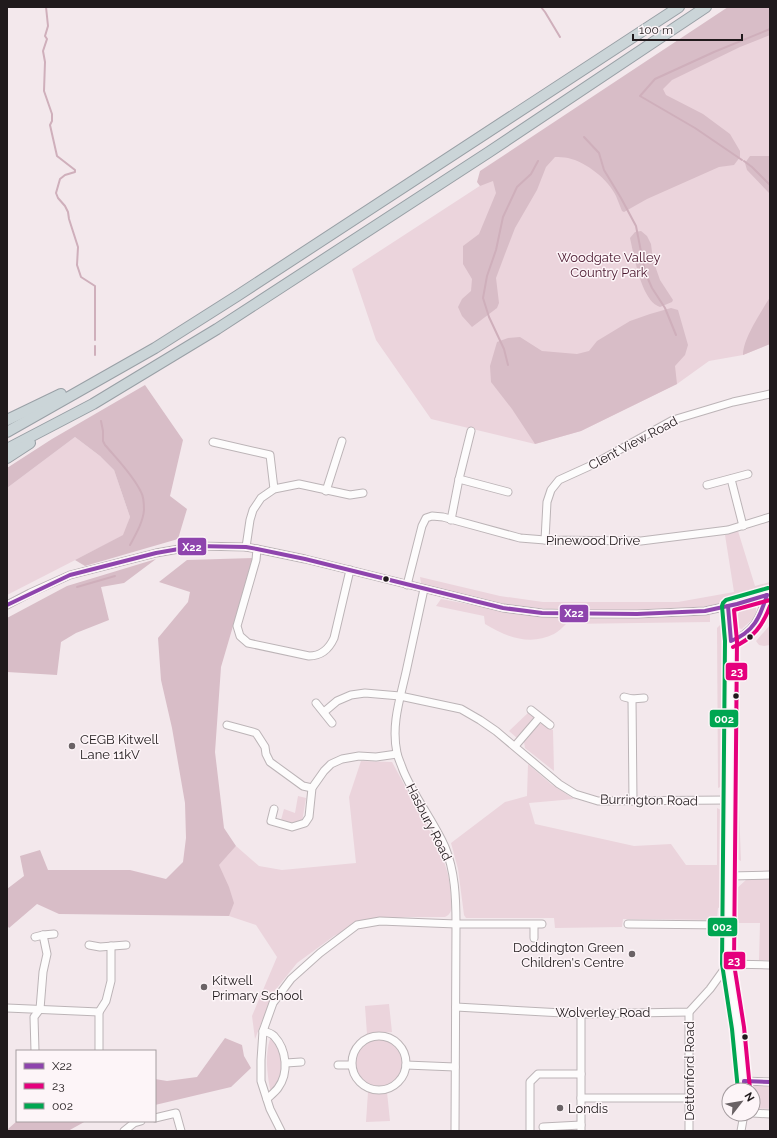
<svg xmlns="http://www.w3.org/2000/svg" width="777" height="1138" viewBox="0 0 777 1138" font-family="Raleway,sans-serif">
	<rect width="100%" height="100%" fill="#f3e8ec"/>
	<g fill="#ebd4dc">
		<path d="M755,7H770V344L743,355L709,361L677,384L581,431L535,444L431,419L376,340L352,269Z"/>
		<path d="M75,437L100,456L114,470L130,517L124,535L7,595V488Z"/>
		<path d="M738,531L755,586L770,582V590L733,601L711,606L673,610L606,611L557,610L509,605L424,585L421,583L420,577L500,596L543,602H678L734,592L725,535Z"/>
		<path d="M441,599C483,607 524,615 567,617C614,621 662,616 710,615V622L566,624C563,627 558,632 554,634C530,646 506,637 485,624L484,616L436,606Z"/>
		<path d="M753,607H756C758,617 748,623 742,629L738,628L735,623L739,612Z"/>
		<path d="M723,622L726,623L725,785L718,788L717,628Z"/>
		<path d="M770,625V645L764,646L759,645L756,641Z"/>
		<path d="M734,652H740L738,782L741,861L734,857L732,810Z"/>
		<path d="M530,711L534,716L535,720L517,738L509,731Z"/>
		<path d="M539,724H543L553,730L554,771L525,748L524,742Z"/>
		<path d="M361,761L392,762C400,776 407,791 415,805C432,835 451,864 451,899C452,906 453,913 445,917H405L367,920L334,936L297,963L273,993L255,1039L252,1016L277,957L256,925L229,916L201,884L236,846L259,866L282,870L356,863L349,797Z"/>
		<path d="M528,764L551,784L574,799L529,803L535,824L634,846L671,844L686,865H717V808L725,812V906L718,908L717,920L623,919L622,927L555,928L554,918H466L464,915L458,869L451,843L505,802L527,796Z"/>
		<path d="M298,796L306,798L302,822L295,825L281,820L284,809L295,813Z"/>
		<path d="M770,878V960H759L760,923H735V890L747,879Z"/>
		<path d="M389,1004L392,1032L367,1034L365,1006Z"/>
		<circle cx="379" cy="1063" r="24"/>
		<path d="M270,1039H273C282,1048 285,1067 280,1079C279,1083 275,1087 273,1090H271L270,1089C267,1072 265,1055 270,1039Z"/>
		<path d="M748,1085H770V1109L753,1108V1090H749Z"/>
		<path d="M368,1092H387L390,1121L366,1122Z"/>
	</g>
	<g fill="#d8bdc7">
		<path d="M728,7H770V35L740,47L672,80L663,89L666,95L703,114L730,134L740,151V157L734,165L719,167L647,199L624,212L622,211C620,206 618,201 616,196C608,179 586,162 568,158C564,157 559,157 555,157L546,167L537,190L515,228L505,254L496,278L499,303L497,308L472,327L462,316L458,307L462,299L471,291L472,279L463,264V246L479,234L496,193L493,181L480,186L477,182L480,171Z"/>
		<path d="M750,156H770V194L747,170L745,163Z"/>
		<path d="M641,231L647,236L651,244L653,260L660,280L673,300L672,302L660,307C641,301 634,255 630,238L635,232Z"/>
		<path d="M770,297V344L743,355C743,338 762,311 770,297Z"/>
		<path d="M671,308L678,310L688,345L685,355L675,366L677,384L581,431L535,444L512,409L491,382L490,366L497,342L508,338L520,337L542,351L577,354L589,351L597,341L630,321L650,314Z"/>
		<path d="M145,385L183,440L170,496L187,509L178,539L85,566L75,560L123,535L130,517L114,470L100,456L75,437L7,488V468L52,439Z"/>
		<path d="M253,558L221,667L215,752L224,828L236,846L219,865L229,887L234,903L229,916L59,914L37,904L9,928L7,925V889L24,876L20,856L40,850L48,870H130L166,879L183,862L186,838L185,803L172,728L161,680L158,638L188,602L190,592L159,582L187,560Z"/>
		<path d="M156,559L124,583L101,587L109,620L76,633L61,642L57,675L7,672V618L67,586Z"/>
		<path d="M225,1038L242,1045L244,1056L251,1068L231,1087L155,1105V1079L167,1081L197,1077Z"/>
		<path d="M17,1121H86L68,1131H7L8,1129Z"/>
	</g>
	<g fill="none" stroke-linecap="round" stroke-linejoin="round">
		<g stroke="#cfafbb" stroke-width="2">
			<path d="M46,7L48,26L45,36L47,39L43,51L45,62L44,91L52,114V121L50,125L57,156L75,170V172L65,175L60,179L56,193L58,198L65,206L68,212L69,219L78,247L77,265L81,277L95,286V340"/>
			<path d="M541,7L545,12L560,37"/>
			<path d="M584,137L599,153L604,170L621,198L636,226L645,272L652,288L665,308L676,335"/>
			<path d="M742,160L695,128L640,96L655,79L714,52L770,29"/>
			<path d="M744,161L752,167L770,185"/>
			<path d="M95,346V355"/>
			<path d="M508,365L504,349L489,317L483,298L487,276L496,250L503,217L517,187L531,174L538,161"/>
			<path d="M101,421L103,431V441L105,445C117,459 133,475 141,492C144,497 144,505 144,510C143,522 136,534 130,545"/>
			<path d="M77,587L115,576"/>
		</g>
		<g stroke="#bcb4b7" stroke-width="9">
			<g id="minor">
				<path d="M213,442L270,455L274,489"/>
				<path d="M459,479L508,492"/>
				<path d="M731,479L743,526"/>
				<path d="M707,485L748,474"/>
				<path d="M326,491L342,441"/>
				<path d="M451,520L459,479L471,431"/>
				<path d="M545,540L547,502L551,490L559,480L592,465L673,420L733,402L770,394"/>
				<path d="M246,547L250,520L253,510L261,498L274,489L299,484L350,495L363,493"/>
				<path d="M257,549L256,560L237,626L240,636L248,643L309,656C321,656 329,649 334,638L350,570"/>
				<path d="M407,585L422,526L426,518L432,516L443,517L520,538L545,540L641,541L728,530L770,517"/>
				<path d="M424,589C418,617 412,645 406,672C400,699 391,725 397,753C398,758 401,764 403,770C414,797 433,820 445,847C455,871 456,898 456,924L455,1131"/>
				<path d="M7,605L30,593L70,575L156,553L196,546L246,547L257,549L305,559L503,608L542,613L580,614H637L705,611L737,604L770,594"/>
				<path d="M728,606L731,641L728,964L738,1028L744,1090"/>
				<path d="M731,641C753,634 761,617 767,595"/>
				<path d="M624,697L632,699L644,698"/>
				<path d="M632,699L633,801"/>
				<path d="M316,703L332,723"/>
				<path d="M531,710L550,725"/>
				<path d="M324,712L337,701L351,695L365,693L400,696L461,709L480,720L496,731L559,784L575,794L598,801L729,800"/>
				<path d="M227,725L256,733L265,747L266,754L270,762L303,786L312,788"/>
				<path d="M515,746L539,718"/>
				<path d="M274,809L271,821L292,827L305,823L309,817L312,788L324,771L331,764L342,759L359,756L376,757L397,754"/>
				<path d="M730,876L770,875"/>
				<path d="M628,924L727,925"/>
				<path d="M43,935L54,934"/>
				<path d="M534,938V925"/>
				<path d="M89,945L100,947L126,945"/>
				<path d="M456,1007L581,1014L689,1012L710,989L728,964L770,965"/>
				<path d="M7,1008L99,1012L106,1001L111,981V946"/>
				<path d="M689,1012V1131"/>
				<path d="M263,1031C267,1032 272,1034 274,1036C287,1050 289,1073 278,1088C275,1092 270,1096 267,1099"/>
				<circle cx="379" cy="1063" r="27"/>
				<path d="M35,1051L34,1017L40,1009L43,972L47,954L43,935L35,937"/>
				<path d="M99,1051V1012"/>
				<path d="M286,1063L301,1062"/>
				<path d="M338,1065H351"/>
				<path d="M406,1065L455,1067"/>
				<path d="M744,1081L770,1082"/>
				<path d="M581,1098H690"/>
				<path d="M753,1113L770,1114"/>
				<path d="M155,1118L176,1113L181,1131"/>
				<path d="M543,1127L581,1125"/>
				<path d="M124,1131L134,1123L141,1121"/>
				<path d="M281,1131L270,1109L261,1081V1060L263,1031L273,1003L291,979L320,953L357,925L380,921L456,924H542"/>
				<path d="M530,1131V1082L538,1074H581"/>
				<path d="M581,1131V1014"/>
				<path d="M741,1131L744,1114"/>
			</g>
		</g>
		<g stroke="#99a0a6" stroke-width="12">
			<g id="highway">
				<path d="M7,420L61,394"/>
				<path d="M7,432L155,348L237,296L679,7"/>
				<path d="M7,449L93,404L217,329L489,152L706,7"/>
				<path d="M7,458L30,443"/>
			</g>
		</g>
		<use href="#minor" stroke="#fdfcfc" stroke-width="7"/>
		<use href="#highway" stroke="#cbd5d8" stroke-width="10"/>
		<g stroke="#fdf5f8" stroke-width="7">
			<g id="bus-1">
				<path d="M7,605L70,575L156,553L196,546L246,547L257,549L305,559L503,608L542,613L637,614L705,611L737,604L767,595"/>
				<path d="M728,606L731,641C754,632 760,617 767,595"/>
				<path d="M744,1090V1081L770,1082"/>
			</g>
		</g>
		<g stroke="#fdf5f8" stroke-width="7">
			<g id="bus-2">
				<path d="M733,647C753,639 763,625 770,606"/>
				<path d="M750,1089L744,1027L734,964L737,641L734,610L770,600"/>
			</g>
		</g>
		<g stroke="#fdf5f8" stroke-width="7">
			<path id="bus-3" d="M738,1090L732,1029L722,964L725,641L722,606L723,603L726,600L768,588"/>
		</g>
		<use href="#bus-1" stroke="#8e44ad" stroke-width="4"/>
		<use href="#bus-2" stroke="#e5007d" stroke-width="4"/>
		<use href="#bus-3" stroke="#00a651" stroke-width="4"/>
	</g>
	<g fill="#201a1c" stroke="#fdf5f8" stroke-width="1.5">
		<circle cx="386" cy="579" r="3.5"/>
		<circle cx="750" cy="637" r="3.5"/>
		<circle cx="736" cy="696" r="3.5"/>
		<circle cx="745" cy="1037" r="3.5"/>
	</g>
	<g fill="#6a6265" stroke="#fdf5f8" stroke-width="1.5">
		<circle cx="72" cy="746" r="4"/>
		<circle cx="632" cy="954" r="4"/>
		<circle cx="204" cy="987" r="4"/>
		<circle cx="560" cy="1108" r="4"/>
	</g>
	<g text-anchor="middle" dominant-baseline="central" stroke-width="3" stroke-linejoin="round" paint-order="stroke">
		<g font-size="13" fill="#4a172e" stroke="#fdf5f8">
			<text x="609" y="257">Woodgate Valley<tspan x="609" dy="15">Country Park</tspan></text>
		</g>
		<g font-size="13" fill="#201a1c" stroke="#fdf5f8">
			<text transform="translate(633 443) rotate(-28)">Clent View Road</text>
			<text x="593" y="540">Pinewood Drive</text>
			<text transform="translate(649 800) rotate(1)">Burrington Road</text>
			<text transform="translate(429 822) rotate(63)">Hasbury Road</text>
			<text x="603" y="1012">Wolverley Road</text>
			<text transform="translate(689 1071) rotate(-90)">Dettonford Road</text>
		</g>
		<g font-size="13" fill="#201a1c" stroke="#fdf5f8" text-anchor="start">
			<text x="80" y="739">CEGB Kitwell<tspan x="80" dy="15">Lane 11kV</tspan></text>
			<text x="624" y="947" text-anchor="end">Doddington Green<tspan x="624" dy="15">Children's Centre</tspan></text>
			<text x="212" y="980">Kitwell<tspan x="212" dy="15">Primary School</tspan></text>
			<text x="568" y="1108">Londis</text>
		</g>
	</g>
	<g stroke="#fdf5f8" stroke-width="1.5">
		<rect x="177" y="537" width="30" height="19" rx="4" fill="#8e44ad"/>
		<rect x="559" y="604" width="30" height="19" rx="4" fill="#8e44ad"/>
		<rect x="725" y="662" width="23" height="19" rx="4" fill="#e5007d"/>
		<rect x="709" y="709" width="30" height="19" rx="4" fill="#00a651"/>
		<rect x="707" y="917" width="31" height="20" rx="4" fill="#00a651"/>
		<rect x="723" y="951" width="23" height="19" rx="4" fill="#e5007d"/>
	</g>
	<g font-size="11" text-anchor="middle" font-weight="bold" fill="#fff">
		<text x="192" y="551">X22</text>
		<text x="574" y="617">X22</text>
		<text x="737" y="676">23</text>
		<text x="724" y="723">002</text>
		<text x="722" y="931">002</text>
		<text x="734" y="965">23</text>
	</g>
	<rect width="777" height="1138" fill="none" stroke="#201a1c" stroke-width="16"/>
	<rect x="16" y="1050" width="140" height="72" fill="#fdf5f8" stroke="#a59da0"/>
	<rect x="24" y="1063" width="20" height="6" fill="#8e44ad" stroke="#a59da0"/>
	<text x="52" y="1070" font-size="12" fill="#201a1c">X22</text>
	<rect x="24" y="1083" width="20" height="6" fill="#e5007d" stroke="#a59da0"/>
	<text x="52" y="1090" font-size="12" fill="#201a1c">23</text>
	<rect x="24" y="1103" width="20" height="6" fill="#00a651" stroke="#a59da0"/>
	<text x="52" y="1110" font-size="12" fill="#201a1c">002</text>
	<g transform="translate(741 1102) rotate(59)"><circle r="19" fill="#fdf5f8" stroke="#a59da0"/>
	<path d="M0-3L7 15L0 10L-7 15Z" fill="#6a6265"/>
	<text y="-6" font-size="11" font-weight="bold" text-anchor="middle" fill="#201a1c">N</text>
	</g>
	<path d="M633 34v6h109v-6" fill="none" stroke="#201a1c" stroke-width="2"/>
	<text x="639" y="34" font-size="12" fill="#201a1c" stroke="#fdf5f8" stroke-width="3" paint-order="stroke">100 m</text>
</svg>
